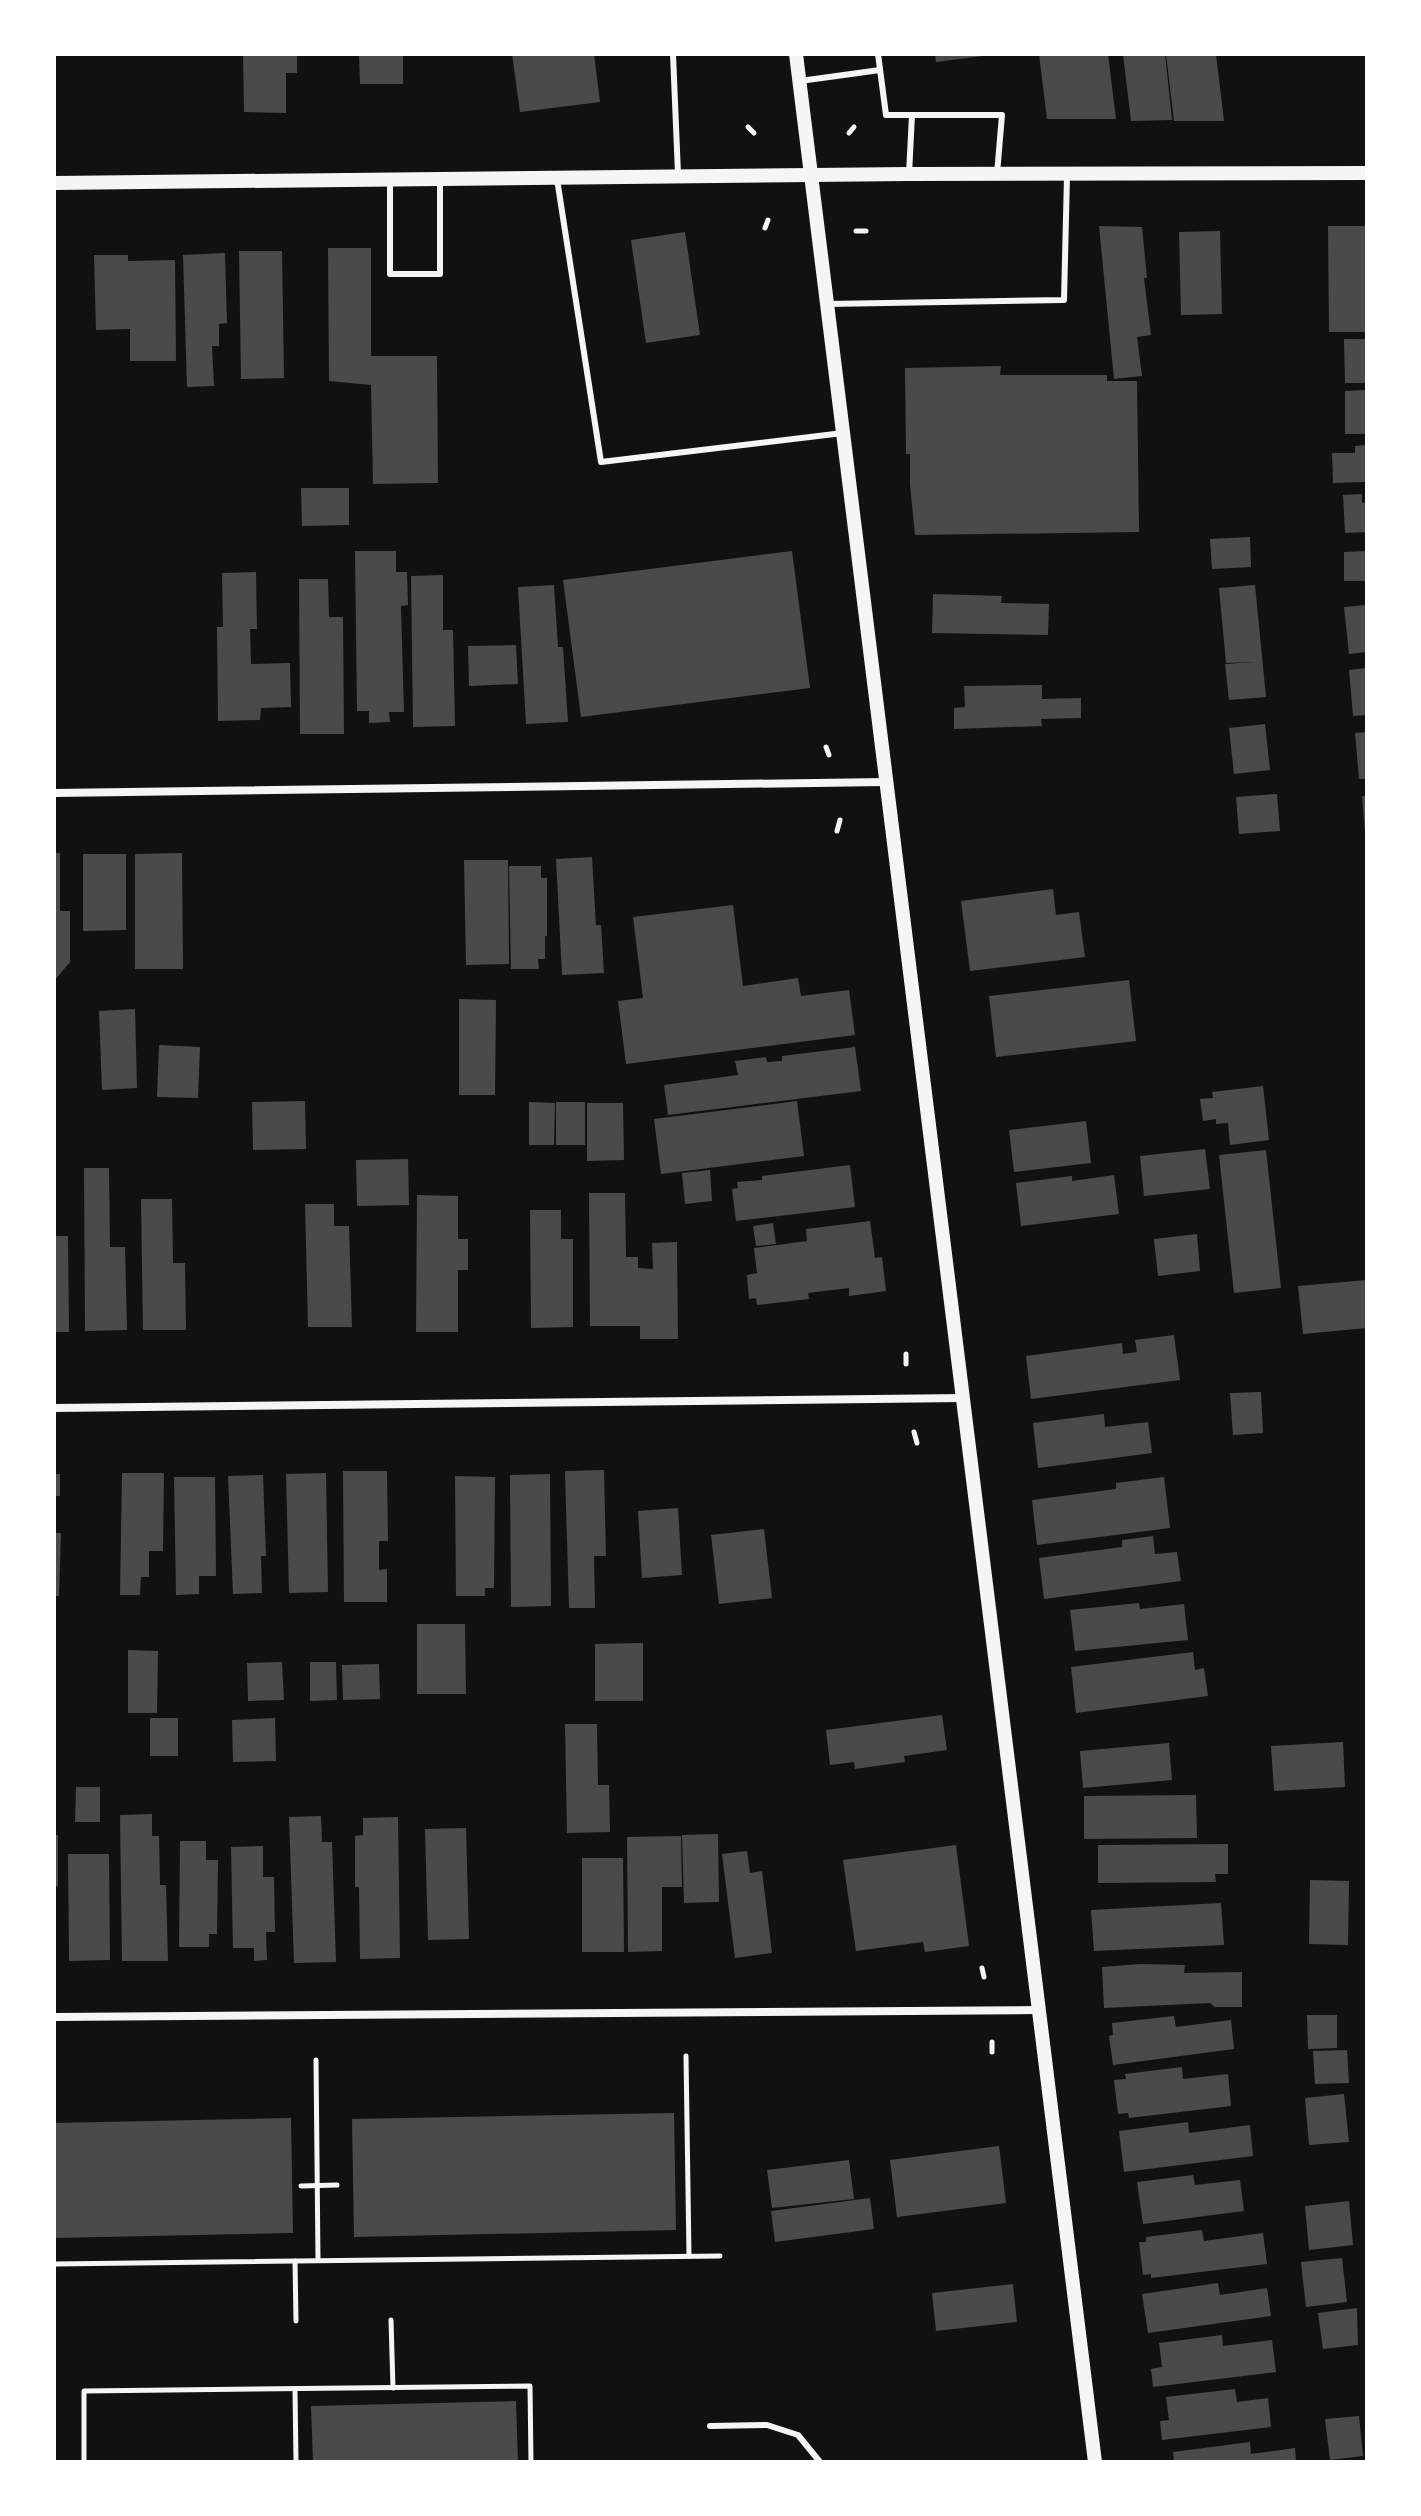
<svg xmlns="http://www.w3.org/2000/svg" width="1421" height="2516" viewBox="0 0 1421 2516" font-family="'Space Grotesk',sans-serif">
	<rect width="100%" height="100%" fill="#111"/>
	<g fill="#4a4a4a">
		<path d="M243,54H297V73H286V113L244,112Z"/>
		<path d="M359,54H403V84H360Z"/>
		<path d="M512,54H594L600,102L520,112Z"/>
		<path d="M935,54H982L983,56L936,62Z"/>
		<path d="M1039,54H1108L1116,119H1047Z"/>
		<path d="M1123,54H1165L1172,120L1131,121Z"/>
		<path d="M1166,54H1216L1224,121H1174Z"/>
		<path d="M1099,226L1142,227L1147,278H1144L1151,335L1137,337L1142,376L1114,379Z"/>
		<path d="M1328,226H1367V332H1329Z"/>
		<path d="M1220,231L1222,314L1181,315L1179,232Z"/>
		<path d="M685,232L700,335L646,343L631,240Z"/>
		<path d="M328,248H371V356H437L438,483L373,484L371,385L329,381Z"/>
		<path d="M239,251H282L284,378L241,379Z"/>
		<path d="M225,253L227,323L219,324V346H212L214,386L187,387L183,255Z"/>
		<path d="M94,255H128V261L175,260L176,361H130V329L96,330Z"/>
		<path d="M1344,339H1367V383H1345Z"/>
		<path d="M1001,366L1000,375H1107V381H1137L1139,532L915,535L910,485V454H906L905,368Z"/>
		<path d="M1367,390V434H1345V391Z"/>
		<path d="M1367,445V482L1333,483L1332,453H1355V446Z"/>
		<path d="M301,488H349V525L302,526Z"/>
		<path d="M1362,494V503L1367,502V532L1345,533L1343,495Z"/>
		<path d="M1250,537L1251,567L1212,569L1210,539Z"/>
		<path d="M355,551H396V572H407L408,605L401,606L404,712H389L390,722L369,723V711H357Z"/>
		<path d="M792,551L810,688L581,717L563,580Z"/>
		<path d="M1367,551V581H1344V552Z"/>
		<path d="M256,572L257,629H250L251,664L290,663L291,707L261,708L260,720L218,721L217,627H223L222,573Z"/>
		<path d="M443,575V630H453L455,726L413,727L411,576Z"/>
		<path d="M299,579H328L329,617H343L344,734H300Z"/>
		<path d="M554,585L558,647H563L568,722L526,724L518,587Z"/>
		<path d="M1255,585L1266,697L1229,700L1225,664L1255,662L1226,663L1219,588Z"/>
		<path d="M933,594L1002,596L1001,603L1049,604L1048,635L932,633Z"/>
		<path d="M1367,605V652L1349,654L1344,607Z"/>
		<path d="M516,645L518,684L469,686L468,646Z"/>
		<path d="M1367,668V715L1353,716L1349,670Z"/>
		<path d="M1042,685V699L1081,698V718L1041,719L1042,726L954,729V708L965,707L964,686Z"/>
		<path d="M1265,724L1270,770L1234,774L1229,728Z"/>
		<path d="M1367,732V779H1359L1355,733Z"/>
		<path d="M1277,794L1280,831L1239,834L1236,797Z"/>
		<path d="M1362,796H1367V832L1365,833Z"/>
		<path d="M54,853H60V911H70V962L54,981Z"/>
		<path d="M182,853L183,969H135V854Z"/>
		<path d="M83,854H126V930L83,931Z"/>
		<path d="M592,857L596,925H601L604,973L562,975L556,859Z"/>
		<path d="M464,860H508L509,964L466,965Z"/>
		<path d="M509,866H541V878H547V936H545V959H538L539,969H511Z"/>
		<path d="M1053,889L1056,915L1079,912L1085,957L970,971L961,901Z"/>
		<path d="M733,905L743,986L798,978L801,996L849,990L855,1035L626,1064L618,1001L643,998L633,917Z"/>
		<path d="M1129,980L1136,1041L996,1057L989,996Z"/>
		<path d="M459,999L496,1000L495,1095H459Z"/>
		<path d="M135,1009L137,1088L102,1090L99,1011Z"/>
		<path d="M159,1045L200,1047L198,1098L157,1097Z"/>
		<path d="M855,1047L861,1091L668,1115L664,1085L738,1075L735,1061L766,1057L767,1062L782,1061V1056Z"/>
		<path d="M1263,1086L1269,1140L1230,1145L1228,1123L1216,1124V1119L1203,1121L1200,1099L1213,1098L1212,1092Z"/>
		<path d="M305,1101L306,1149L253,1150L252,1102Z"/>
		<path d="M797,1101L804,1156L661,1174L654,1119Z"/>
		<path d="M529,1102L555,1103L554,1145H529Z"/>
		<rect x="556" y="1102" width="29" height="43"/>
		<path d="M587,1103H623L624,1160L587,1161Z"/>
		<path d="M1086,1121L1091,1163L1014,1172L1009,1130Z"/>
		<path d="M1205,1149L1210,1189L1144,1196L1140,1156Z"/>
		<path d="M1266,1150L1281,1288L1234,1293L1219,1155Z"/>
		<path d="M408,1159L409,1205L357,1206L356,1160Z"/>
		<path d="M850,1165L855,1207L736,1221L732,1189L738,1188L737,1182L762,1180V1176Z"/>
		<path d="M84,1168H109L110,1247H125L127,1330L85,1331Z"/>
		<path d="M710,1170L712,1201L685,1204L682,1173Z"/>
		<path d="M1114,1175L1119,1214L1021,1226L1016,1183L1072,1176V1181Z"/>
		<path d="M589,1193H625L626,1257H638V1268L653,1269L652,1243L677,1242L678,1339H640V1326H590Z"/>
		<path d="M417,1195L458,1196V1239H468V1270H458V1332H416Z"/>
		<path d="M141,1199H172L173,1263H185L186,1330H143Z"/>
		<path d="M305,1204H334V1226H349L352,1327H308Z"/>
		<path d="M530,1210H561V1239H573V1327L531,1328Z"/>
		<path d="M870,1221L875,1258L882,1257L886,1291L849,1296V1288L808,1293L809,1299L757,1305L756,1298L749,1299L747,1275L757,1273L754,1248L807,1241L806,1229Z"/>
		<path d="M773,1223L776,1244L756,1246L753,1226Z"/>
		<path d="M1197,1234L1200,1271L1158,1276L1154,1239Z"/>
		<path d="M54,1236H68L69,1332H54Z"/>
		<path d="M1367,1280V1328L1303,1334L1298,1286Z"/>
		<path d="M1174,1335L1180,1380L1031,1399L1026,1356L1122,1343L1123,1354L1137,1352L1135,1340Z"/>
		<path d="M1261,1392L1263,1433L1233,1435L1230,1393Z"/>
		<path d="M1104,1414L1105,1427L1148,1422L1152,1453L1038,1468L1033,1423Z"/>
		<path d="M604,1470L606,1556H594L595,1608H569L565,1471Z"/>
		<path d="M343,1471H387L388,1541H379V1570L387,1569V1602H344Z"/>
		<path d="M122,1473H164L163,1551H149V1577H141L140,1595H120Z"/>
		<path d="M326,1473L328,1592L289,1593L286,1474Z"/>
		<rect x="54" y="1474" width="6" height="22"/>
		<path d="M550,1474L551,1606L511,1607L510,1475Z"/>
		<path d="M263,1475L266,1556H261L262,1593L233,1594L228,1476Z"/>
		<path d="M455,1476L495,1477L494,1588H485V1596H456Z"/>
		<path d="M174,1477H215L216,1576H199V1594L176,1595Z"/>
		<path d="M1164,1477L1170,1528L1037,1545L1032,1500L1116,1489V1483Z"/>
		<path d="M678,1508L682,1575L642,1578L638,1511Z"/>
		<path d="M764,1529L772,1598L719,1604L711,1535Z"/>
		<path d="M54,1533H61L59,1596H54Z"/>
		<path d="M1153,1536L1155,1554L1177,1552L1181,1581L1044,1599L1039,1558L1122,1547V1540Z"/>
		<path d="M1139,1603L1140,1609L1184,1604L1188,1640L1075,1651L1070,1610Z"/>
		<path d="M417,1624H465L466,1694H417Z"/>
		<path d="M643,1643V1701H595V1644Z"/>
		<path d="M128,1650L158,1651L157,1713H128Z"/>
		<path d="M1193,1652L1195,1670L1204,1668L1208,1696L1076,1713L1071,1667Z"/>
		<path d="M282,1662L284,1700L248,1701L247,1663Z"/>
		<path d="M310,1662H336L337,1700L310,1701Z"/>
		<path d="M379,1664L380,1699L343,1700L342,1665Z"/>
		<path d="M942,1715L947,1750L904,1756L905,1762L855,1769L854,1762L830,1765L826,1730Z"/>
		<rect x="150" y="1718" width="28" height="38"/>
		<path d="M275,1718L276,1761L233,1762L232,1720Z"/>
		<path d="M565,1724H597L598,1785H609L610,1832L567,1833Z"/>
		<path d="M1343,1742L1345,1787L1274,1791L1271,1746Z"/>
		<path d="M1169,1743L1172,1780L1083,1788L1080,1751Z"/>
		<path d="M76,1787H100V1822H75Z"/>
		<path d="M1196,1795L1197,1838L1084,1839V1796Z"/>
		<path d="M152,1814V1836H159L160,1885H166L168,1961H122L120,1815Z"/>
		<path d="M321,1816L322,1842H332L336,1962L294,1963L289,1817Z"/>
		<path d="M398,1817L400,1958L360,1959L359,1887H355V1836L363,1835V1818Z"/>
		<path d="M466,1828L469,1939L428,1940L425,1829Z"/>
		<path d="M718,1834L719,1902L684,1903L682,1835Z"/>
		<path d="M54,1835H58V1886L54,1887Z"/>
		<path d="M681,1836L682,1887H662V1951L628,1952L627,1837Z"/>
		<path d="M180,1841H206V1860H218L217,1934H209V1947H179Z"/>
		<path d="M1228,1844V1874H1215L1216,1882L1098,1883V1845Z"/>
		<path d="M956,1845L969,1946L925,1952L923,1942L856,1951L843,1860Z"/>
		<path d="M263,1846V1877H274L275,1932H266L267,1960L254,1961V1948H233L231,1847Z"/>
		<path d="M747,1851L750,1873L762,1871L772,1953L735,1958L722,1854Z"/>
		<path d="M68,1854H109L110,1960L69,1961Z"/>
		<path d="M582,1858H623L624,1952H582Z"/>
		<path d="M1310,1880L1349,1881L1348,1945L1309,1944Z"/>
		<path d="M1221,1903L1224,1945L1094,1951L1091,1910Z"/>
		<path d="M1140,1964L1185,1965L1184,1973L1242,1972V2007H1215L1210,2003L1104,2008L1102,1967Z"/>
		<path d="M1307,2015H1337V2048L1308,2049Z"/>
		<path d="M1174,2016L1176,2027L1231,2020L1234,2049L1113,2065L1109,2036L1113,2035L1112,2023Z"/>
		<path d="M1347,2050L1349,2083L1315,2084L1313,2051Z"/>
		<path d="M1182,2067L1183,2079L1228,2074L1231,2106L1129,2118L1128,2113L1118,2114L1114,2080L1126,2079L1125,2074Z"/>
		<path d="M1344,2094L1349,2142L1309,2145L1305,2098Z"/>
		<path d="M674,2113L676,2230L354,2237L352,2119Z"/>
		<path d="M291,2118L293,2233L54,2238V2123Z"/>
		<path d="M1188,2122L1189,2133L1250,2125L1253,2156L1124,2172L1119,2131Z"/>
		<path d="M999,2146L1006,2203L897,2217L890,2160Z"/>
		<path d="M849,2160L854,2199L772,2208L767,2170Z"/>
		<path d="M1193,2175L1195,2185L1240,2180L1244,2211L1143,2224L1137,2182Z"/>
		<path d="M870,2198L874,2229L775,2242L771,2211Z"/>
		<path d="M1349,2201L1353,2245L1309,2250L1305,2206Z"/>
		<path d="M1202,2230L1204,2241L1263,2233L1267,2264L1151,2278V2274L1143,2275L1139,2242H1146V2237Z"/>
		<path d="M1342,2258L1347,2302L1306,2307L1301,2262Z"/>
		<path d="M1218,2283L1220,2295L1267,2288L1271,2316L1148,2333L1142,2294Z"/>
		<path d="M1013,2284L1017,2322L936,2331L932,2293Z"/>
		<path d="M1357,2308L1358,2345L1323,2349L1318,2313Z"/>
		<path d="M1222,2335L1223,2346L1272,2340L1276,2372L1153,2387L1151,2369L1162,2367L1159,2343Z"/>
		<path d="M1235,2389L1237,2402L1268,2398L1271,2427L1162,2440L1160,2421L1169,2420L1166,2397Z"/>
		<path d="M516,2401L518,2462H313L311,2406Z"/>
		<path d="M1359,2416L1363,2456L1330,2460L1325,2419Z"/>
		<path d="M1250,2442L1251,2454L1295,2448L1296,2462H1174L1173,2452Z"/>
	</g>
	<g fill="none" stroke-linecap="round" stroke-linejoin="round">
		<g stroke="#f5f5f5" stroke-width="5">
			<path d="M748,127L754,133"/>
			<path d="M849,133L854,127"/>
			<path d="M765,228L768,220"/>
			<path d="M856,231H866"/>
			<path d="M826,747L829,755"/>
			<path d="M837,831L840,820"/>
			<path d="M906,1364V1354"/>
			<path d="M914,1432L917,1443"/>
			<path d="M982,1968L984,1977"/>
			<path d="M992,2052V2042"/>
			<path d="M686,2056L689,2256"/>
			<path d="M316,2060L318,2260"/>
			<path d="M301,2186L337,2185"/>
			<path d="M295,2261L296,2321"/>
			<path d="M54,2264L720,2256"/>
			<path d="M391,2320L393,2388"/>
			<path d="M295,2389L296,2462"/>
			<path d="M84,2462V2391L530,2386L531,2462"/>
		</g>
		<g stroke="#f5f5f5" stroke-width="6">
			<path d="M673,54L678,174"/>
			<path d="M878,54L886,115H1002L997,174"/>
			<path d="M800,81L880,70"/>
			<path d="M909,174L912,115"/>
			<path d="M557,179L601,462L843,433"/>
			<path d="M390,181V274H440V181"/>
			<path d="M827,304L1064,300L1067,176"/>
			<path d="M710,2426L767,2425L798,2435L820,2462"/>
		</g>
		<g stroke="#f5f5f5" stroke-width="8">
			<path d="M54,793L886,782"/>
			<path d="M54,1408L963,1398"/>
			<path d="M54,2017L1039,2010"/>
		</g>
		<g stroke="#f5f5f5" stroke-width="14">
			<path d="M796,54L1095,2462"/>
			<path d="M54,183L909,174L1367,173"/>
		</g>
	</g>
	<rect width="1421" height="2516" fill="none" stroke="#ffffff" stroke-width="112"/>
</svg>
